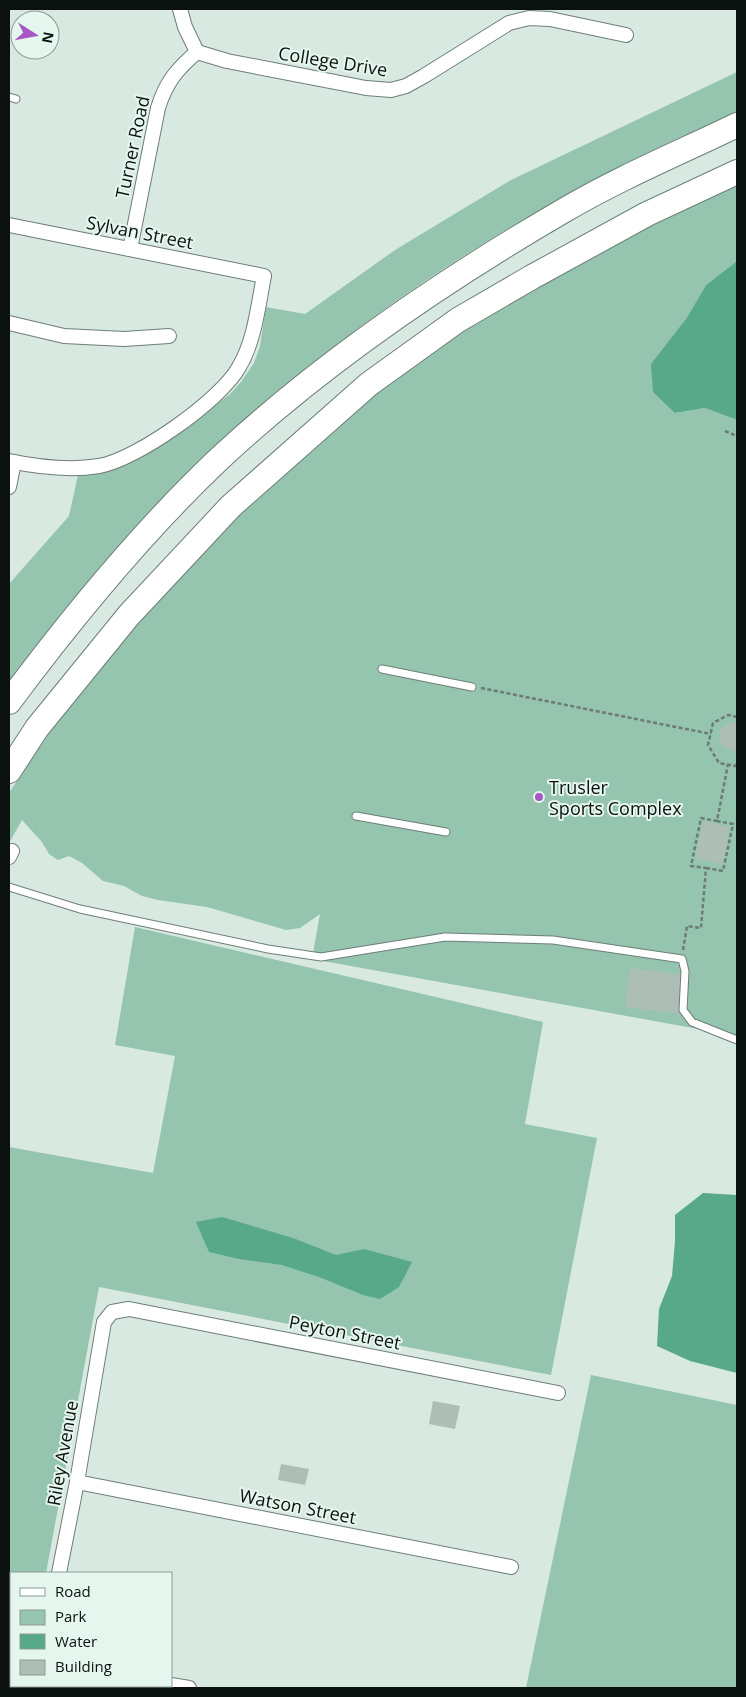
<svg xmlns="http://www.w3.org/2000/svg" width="746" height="1697" viewBox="0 0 746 1697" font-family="'Open Sans',sans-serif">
	<rect width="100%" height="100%" fill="#d8e9e1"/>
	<g fill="#95c4af">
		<path d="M737,72V113C649,154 561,196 478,247C295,359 137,510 9,682V584L69,516L78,475L131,461L156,448L230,394L241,382L254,363L260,346L266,307L305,314L395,250L511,180Z"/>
		<path d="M737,182V261L706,285L686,319L675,413L705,408L737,420V1036L312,959L320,914L300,928L286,930L207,907L158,900L142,896L124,886L103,881L82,863L69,856L58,860L49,854L42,842L22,820L9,843V793L55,724L143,613L254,498L366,401L418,362L475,324L520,296L619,238Z"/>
		<path d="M135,927L543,1022L525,1124L597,1138L551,1375L99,1287L46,1573H11V1637H9V1147L153,1173L175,1056L115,1045Z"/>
		<path d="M591,1375L737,1405V1688H526Z"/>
	</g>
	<g fill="#57a989">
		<path d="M737,261V420L705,408L675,413L653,392L651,364L686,319L706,285Z"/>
		<path d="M703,1193L737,1195V1373L690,1361L657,1346L659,1309L672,1276L675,1241V1215Z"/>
		<path d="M222,1217L293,1238L336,1255L364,1249L412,1262L399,1287L380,1299L363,1295L319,1277L282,1265L239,1259L209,1252L196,1222Z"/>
	</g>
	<g fill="#adbeb6">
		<path d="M731,722L737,723V756L733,750L724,748L719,738L721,729Z"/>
		<path d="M703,821L730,827L722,864L695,858Z"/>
		<path d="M630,968L685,975L680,1014L625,1007Z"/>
		<path d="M433,1401L460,1406L455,1429L429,1424Z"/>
		<path d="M281,1464L309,1469L305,1485L278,1480Z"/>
	</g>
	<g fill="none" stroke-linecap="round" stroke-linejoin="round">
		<g stroke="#6e7e77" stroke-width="9">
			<g id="service">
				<path d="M9,97L16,99"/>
				<path d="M382,669L472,687"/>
				<path d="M356,816L446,832"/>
				<path d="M9,887L80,909L268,949L321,957L445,937L553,940L682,959L685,971L683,1010L692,1022L737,1040"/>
			</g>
		</g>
		<g stroke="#6e7e77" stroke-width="16">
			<g id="minor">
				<path d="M197,52L227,61L366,88L391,90L406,86L424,76L509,23L529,18L550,19L626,35"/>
				<path d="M9,225L264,276C258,306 255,340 239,367C221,400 136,460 99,466C69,471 38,467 9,461"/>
				<path d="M130,249L158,108C166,82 177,69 197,52L185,27L180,9"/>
				<path d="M9,323L64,336L124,339L169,336"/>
				<path d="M9,487L14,462"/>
				<path d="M9,857L12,851"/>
				<path d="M77,1482L511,1567"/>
				<path d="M59,1573L77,1482L104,1322L112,1312L129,1309L558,1393"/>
				<path d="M9,1652L11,1653"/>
				<path d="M171,1685L189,1688"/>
				<path d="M36,1688V1686"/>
			</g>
		</g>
		<g stroke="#6e7e77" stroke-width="26">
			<g id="motorway">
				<path d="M9,702C73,616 141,533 219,459C323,362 441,282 563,211C619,178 679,153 737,125"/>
				<path d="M9,771L37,728L129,615L231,506L369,384L458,320L532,277L647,214L737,172"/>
			</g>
		</g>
		<g stroke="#6e7a74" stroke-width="2.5" stroke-dasharray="4 2.5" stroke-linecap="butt">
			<path d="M725,431L737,436"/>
			<path d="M481,688L711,734"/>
			<path d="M737,717L728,715L713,723L708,745L719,763L735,766L737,764"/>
			<path d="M706,868L723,871L733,824L717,821"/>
			<path d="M683,950L687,926L701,928L706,868L691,866L701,818L717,821L728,764"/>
		</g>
		<use href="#service" stroke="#fff" stroke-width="7"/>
		<use href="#minor" stroke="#fff" stroke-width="14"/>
		<use href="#motorway" stroke="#fff" stroke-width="24"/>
	</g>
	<circle fill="#a756c6" stroke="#e5f6ee" stroke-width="2" cx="539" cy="797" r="5"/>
	<g text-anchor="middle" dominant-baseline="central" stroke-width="4" stroke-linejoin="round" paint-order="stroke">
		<g font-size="18" fill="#0b110e" stroke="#e5f6ee">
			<text transform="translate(333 61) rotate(9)">College Drive</text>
			<text transform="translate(132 147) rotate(-78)">Turner Road</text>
			<text transform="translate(140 232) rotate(11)">Sylvan Street</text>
			<text transform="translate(345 1332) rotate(11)">Peyton Street</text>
			<text transform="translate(62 1453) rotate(-80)">Riley Avenue</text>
			<text transform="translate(298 1506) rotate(11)">Watson Street</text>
		</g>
		<g font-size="18" fill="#0b110e" stroke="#e5f6ee" text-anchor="start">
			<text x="549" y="787">Trusler<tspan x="549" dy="21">Sports Complex</tspan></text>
		</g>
	</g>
	<rect width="746" height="1697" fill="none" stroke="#0b110e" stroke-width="20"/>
	<rect x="10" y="1572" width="162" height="115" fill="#e5f6ee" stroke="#8e9a94"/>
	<rect x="20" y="1588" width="25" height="8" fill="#ffffff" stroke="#8e9a94"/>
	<text x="55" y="1597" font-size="15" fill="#0b110e">Road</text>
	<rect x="20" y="1610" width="25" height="15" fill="#95c4af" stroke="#8e9a94"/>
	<text x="55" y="1622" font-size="15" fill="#0b110e">Park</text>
	<rect x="20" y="1634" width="25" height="15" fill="#57a989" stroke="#8e9a94"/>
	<text x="55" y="1647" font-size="15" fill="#0b110e">Water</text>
	<rect x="20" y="1660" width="25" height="15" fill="#adbeb6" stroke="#8e9a94"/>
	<text x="55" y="1672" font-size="15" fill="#0b110e">Building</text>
	<g transform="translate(35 35) rotate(101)"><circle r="24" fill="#e5f6ee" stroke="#8e9a94"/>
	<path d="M0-4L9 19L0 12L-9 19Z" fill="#a756c6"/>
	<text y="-8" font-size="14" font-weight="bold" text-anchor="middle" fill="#0b110e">N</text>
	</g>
</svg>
